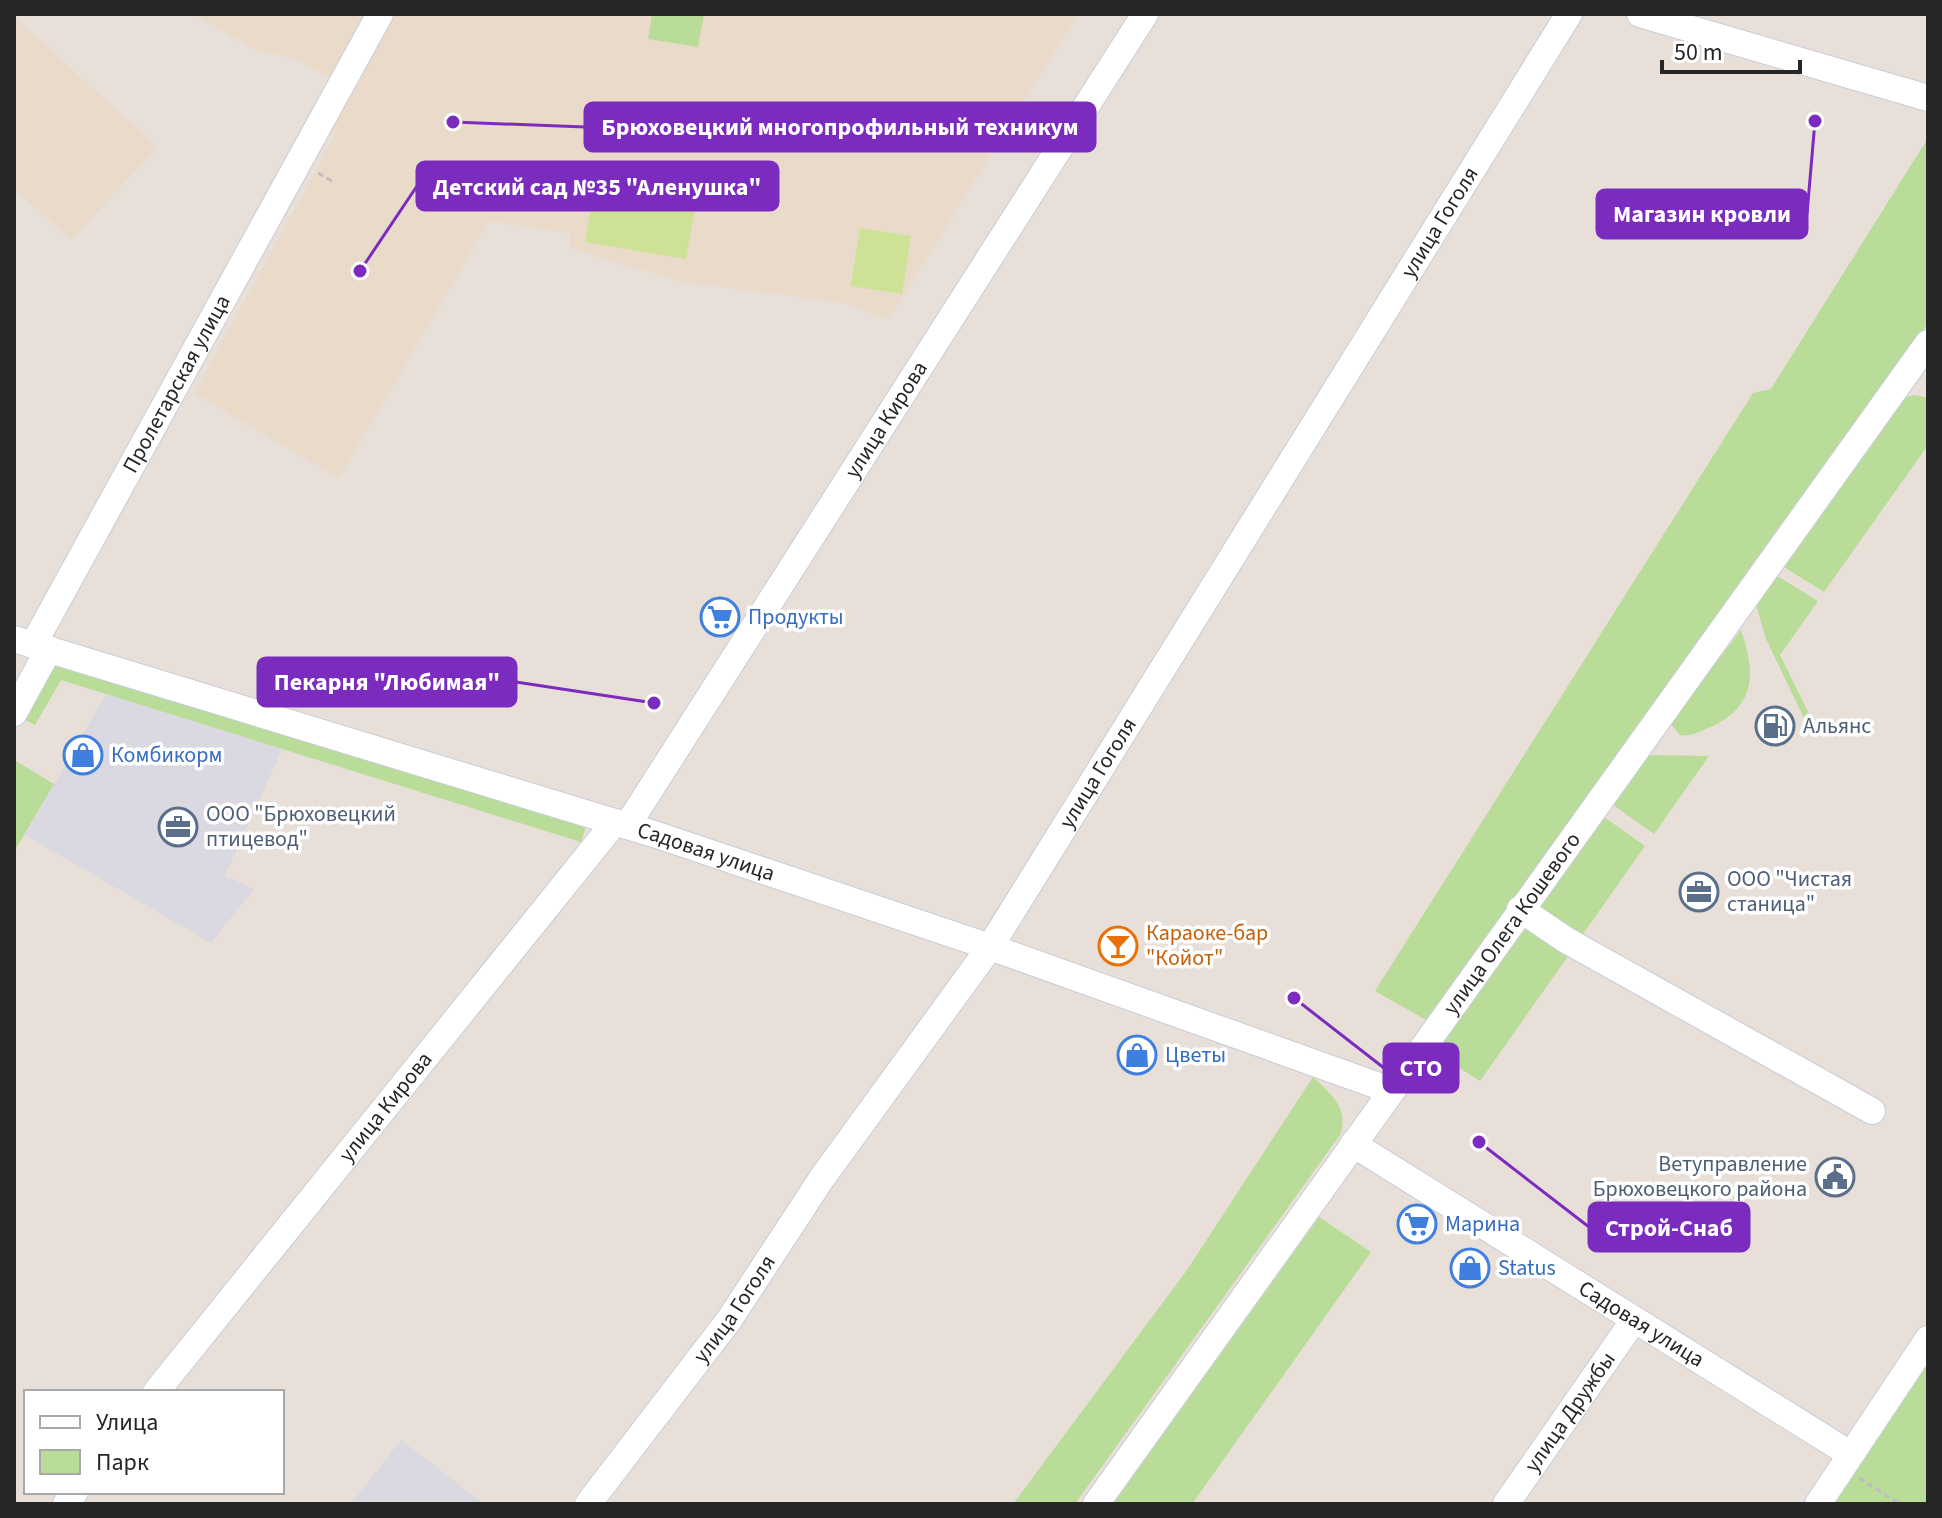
<svg xmlns="http://www.w3.org/2000/svg" width="1942" height="1518" viewBox="0 0 1942 1518" font-family="'Source Sans 3',sans-serif">
	<rect width="100%" height="100%" fill="#e8dfd8"/>
	<g fill="#dad9e1">
		<path d="M106,694L282,749L225,876L254,889L211,943L25,835Z"/>
		<path d="M401,1440L484,1504H351Z"/>
	</g>
	<g fill="#e9dac9">
		<path d="M194,14H1078L888,320L845,303L682,282L569,248L571,233L489,221L339,478L194,393L336,134L313,121L335,80L294,58L255,50Z"/>
		<path d="M14,17L157,147L71,240L14,188Z"/>
	</g>
	<g fill="#b9dc98">
		<path d="M652,14H704L698,47L648,39Z"/>
		<path d="M1928,138V323L1428,1021L1375,991L1753,393L1771,389Z"/>
		<path d="M1915,395L1928,398V445L1824,592L1784,567L1906,397Z"/>
		<path d="M1777,576L1818,601L1780,655L1808,712L1804,718L1766,639L1756,605Z"/>
		<path d="M1741,630C1756,673 1756,706 1711,727C1700,731 1692,737 1680,735L1670,723Z"/>
		<path d="M52,655L587,822L581,842L61,680L35,725L20,717Z"/>
		<path d="M1648,755L1709,756L1654,834L1613,805Z"/>
		<path d="M14,760L54,784L14,852Z"/>
		<path d="M1604,817L1645,846L1578,941L1540,907Z"/>
		<path d="M1525,927L1571,952L1480,1081L1436,1053Z"/>
		<path d="M1313,1077C1332,1095 1349,1108 1340,1135L1075,1504H1013L1187,1270Z"/>
		<path d="M1319,1217L1371,1252L1192,1504H1113Z"/>
		<path d="M1928,1351V1504H1827Z"/>
	</g>
	<g fill="#cde294">
		<path d="M594,190L695,208L686,259L585,242Z"/>
		<path d="M860,228L911,236L902,294L851,286Z"/>
	</g>
	<g fill="none" stroke-linecap="round" stroke-linejoin="round">
		<g stroke="#c7cdd8" stroke-width="28">
			<g id="minor">
				<path d="M1640,14L1928,98"/>
				<path id="s1" d="M14,639L657,835L990,947L1390,1090"/>
				<path id="s2" d="M33,645L380,14"/>
				<path d="M14,713L49,649"/>
				<path id="s3" d="M627,826L1145,14"/>
				<path d="M1520,909L1566,940L1872,1111"/>
				<path id="s4" d="M1353,1144L1850,1454"/>
				<path id="s5" d="M156,1392L615,822"/>
				<path d="M66,1504L75,1492"/>
				<path id="s6" d="M588,1504L729,1320L822,1178L990,947L1569,14"/>
				<path id="s7" d="M1096,1504L1928,343"/>
				<path id="s8" d="M1506,1504L1634,1320"/>
				<path d="M1818,1504L1928,1339"/>
			</g>
		</g>
		<g stroke="#bebebe" stroke-width="3" stroke-dasharray="6 4" stroke-linecap="butt">
			<path d="M318,173L332,181"/>
			<path d="M1859,1478L1900,1504"/>
		</g>
		<use href="#minor" stroke="#fff" stroke-width="26"/>
	</g>
	<defs>
		<g id="supermarket-ring" transform="scale(2)"><circle r="9.5" fill="#fff" stroke="#3f7fe0" stroke-width="1.5"/><path d="M-6-5.5h2.5l.6 2H6L4.5 2H-2.5L-4.4-4H-6ZM-1.5 3.2a1.3 1.3 0 1 0 .1 0ZM3 3.2a1.3 1.3 0 1 0 .1 0Z" fill="#3f7fe0"/></g>
		<g id="fuel-ring" transform="scale(2)"><circle r="9.5" fill="#fff" stroke="#5c6f8a" stroke-width="1.5"/><path d="M-5.5-6h7V0h2V4h1.3V-2.5L3-4.5l.8-.8L6-3V5H2.5V1h-1V6h-7ZM-4.2-4.7v3.2H.2V-4.7Z" fill="#5c6f8a"/></g>
		<g id="shop-ring" transform="scale(2)"><circle r="9.5" fill="#fff" stroke="#3f7fe0" stroke-width="1.5"/><path d="M-5-2.5h2.3a2.7 3.5 0 0 1 5.4 0H5L5.5 6h-11ZM-1.5-2.5h3a1.5 2.3 0 0 0-3 0Z" fill="#3f7fe0"/></g>
		<g id="office-ring" transform="scale(2)"><circle r="9.5" fill="#fff" stroke="#5c6f8a" stroke-width="1.5"/><path d="M-6-3h4V-5.5h4V-3h4V5H-6ZM-1-4.5V-3h2v-1.5ZM-6 0V1H6V0Z" fill="#5c6f8a"/></g>
		<g id="bar-ring" transform="scale(2)"><circle r="9.5" fill="#fff" stroke="#e8710a" stroke-width="1.5"/><path d="M-6-5H6L.8 .8V4.5H3.5V6h-7V4.5H-.8V.8Z" fill="#e8710a"/></g>
		<g id="civic-ring" transform="scale(2)"><circle r="9.5" fill="#fff" stroke="#5c6f8a" stroke-width="1.5"/><path d="M-.6-6.5H3V-4.5H.6V-3L4-1V1h2V6H-6V1h2V-1L-.6-3ZM-1.2 2.5V6h2.4V2.5Z" fill="#5c6f8a"/></g>
	</defs>
	<g fill-rule="evenodd">
		<use href="#supermarket-ring" x="720" y="617"/>
		<use href="#fuel-ring" x="1775" y="726"/>
		<use href="#shop-ring" x="83" y="755"/>
		<use href="#office-ring" x="178" y="827"/>
		<use href="#office-ring" x="1699" y="892"/>
		<use href="#bar-ring" x="1118" y="946"/>
		<use href="#shop-ring" x="1137" y="1055"/>
		<use href="#civic-ring" x="1835" y="1177"/>
		<use href="#supermarket-ring" x="1417" y="1224"/>
		<use href="#shop-ring" x="1470" y="1268"/>
	</g>
	<g text-anchor="middle" dominant-baseline="central" stroke-width="7" stroke-linejoin="round" paint-order="stroke">
		<g font-size="22" fill="#262626" stroke="#fff">
			<text stroke="none"><textPath href="#s6" startOffset="1540">улица Гоголя</textPath></text>
			<text stroke="none"><textPath href="#s2" startOffset="298">Пролетарская улица</textPath></text>
			<text stroke="none"><textPath href="#s3" startOffset="482">улица Кирова</textPath></text>
			<text stroke="none"><textPath href="#s6" startOffset="892">улица Гоголя</textPath></text>
			<text stroke="none"><textPath href="#s1" startOffset="724">Садовая улица</textPath></text>
			<text stroke="none"><textPath href="#s7" startOffset="714">улица Олега Кошевого</textPath></text>
			<text stroke="none"><textPath href="#s5" startOffset="366">улица Кирова</textPath></text>
			<text stroke="none"><textPath href="#s6" startOffset="244">улица Гоголя</textPath></text>
			<text stroke="none"><textPath href="#s4" startOffset="340">Садовая улица</textPath></text>
			<text stroke="none"><textPath href="#s8" startOffset="112">улица Дружбы</textPath></text>
		</g>
		<g font-size="22" fill="#366cbe" stroke="#fff" text-anchor="start">
			<text x="748" y="617">Продукты</text>
			<text x="111" y="755">Комбикорм</text>
			<text x="1165" y="1055">Цветы</text>
			<text x="1445" y="1224">Марина</text>
			<text x="1498" y="1268">Status</text>
		</g>
		<g font-size="22" fill="#4e5e75" stroke="#fff" text-anchor="start">
			<text x="1803" y="726">Альянс</text>
			<text x="206" y="814">ООО "Брюховецкий<tspan x="206" dy="25">птицевод"</tspan></text>
			<text x="1727" y="879">ООО "Чистая<tspan x="1727" dy="25">станица"</tspan></text>
			<text x="1807" y="1164" text-anchor="end">Ветуправление<tspan x="1807" dy="25">Брюховецкого района</tspan></text>
		</g>
		<g font-size="22" fill="#c56008" stroke="#fff" text-anchor="start">
			<text x="1146" y="933">Караоке-бар<tspan x="1146" dy="25">"Койот"</tspan></text>
		</g>
	</g>
	<path fill="none" stroke="#7b2cbf" stroke-width="3" d="M453 122L585 127M360 271L417 186M1815 121L1807 214M654 703L516 682M1294 998L1384 1068M1479 1142L1589 1227"/>
	<g fill="#7b2cbf" stroke="#fff" stroke-width="3">
		<circle cx="453" cy="122" r="8"/>
		<circle cx="360" cy="271" r="8"/>
		<circle cx="1815" cy="121" r="8"/>
		<circle cx="654" cy="703" r="8"/>
		<circle cx="1294" cy="998" r="8"/>
		<circle cx="1479" cy="1142" r="8"/>
	</g>
	<g fill="#7b2cbf" stroke="#7b2cbf" stroke-width="3">
		<rect x="585" y="103" width="510" height="48" rx="8"/>
		<rect x="417" y="162" width="361" height="48" rx="8"/>
		<rect x="1597" y="190" width="210" height="48" rx="8"/>
		<rect x="258" y="658" width="258" height="48" rx="8"/>
		<rect x="1384" y="1044" width="74" height="48" rx="8"/>
		<rect x="1589" y="1203" width="160" height="48" rx="8"/>
	</g>
	<g font-size="24" text-anchor="middle" font-weight="bold" fill="#fff">
		<text x="840" y="135">Брюховецкий многопрофильный техникум</text>
		<text x="597" y="195">Детский сад №35 "Аленушка"</text>
		<text x="1702" y="222">Магазин кровли</text>
		<text x="387" y="690">Пекарня "Любимая"</text>
		<text x="1421" y="1076">СТО</text>
		<text x="1669" y="1236">Строй-Снаб</text>
	</g>
	<rect width="1942" height="1518" fill="none" stroke="#262626" stroke-width="32"/>
	<rect x="24" y="1390" width="260" height="104" fill="#ffffff" stroke="#a8a8a8" stroke-width="2"/>
	<rect x="40" y="1416" width="40" height="12" fill="#ffffff" stroke="#a8a8a8" stroke-width="2"/>
	<text x="96" y="1430" font-size="24" fill="#262626">Улица</text>
	<rect x="40" y="1450" width="40" height="24" fill="#b9dc98" stroke="#a8a8a8" stroke-width="2"/>
	<text x="96" y="1470" font-size="24" fill="#262626">Парк</text>
	<path d="M1662 60v12h138v-12" fill="none" stroke="#262626" stroke-width="4"/>
	<text x="1674" y="60" font-size="24" fill="#262626" stroke="#ffffff" stroke-width="6" paint-order="stroke">50 m</text>
</svg>
